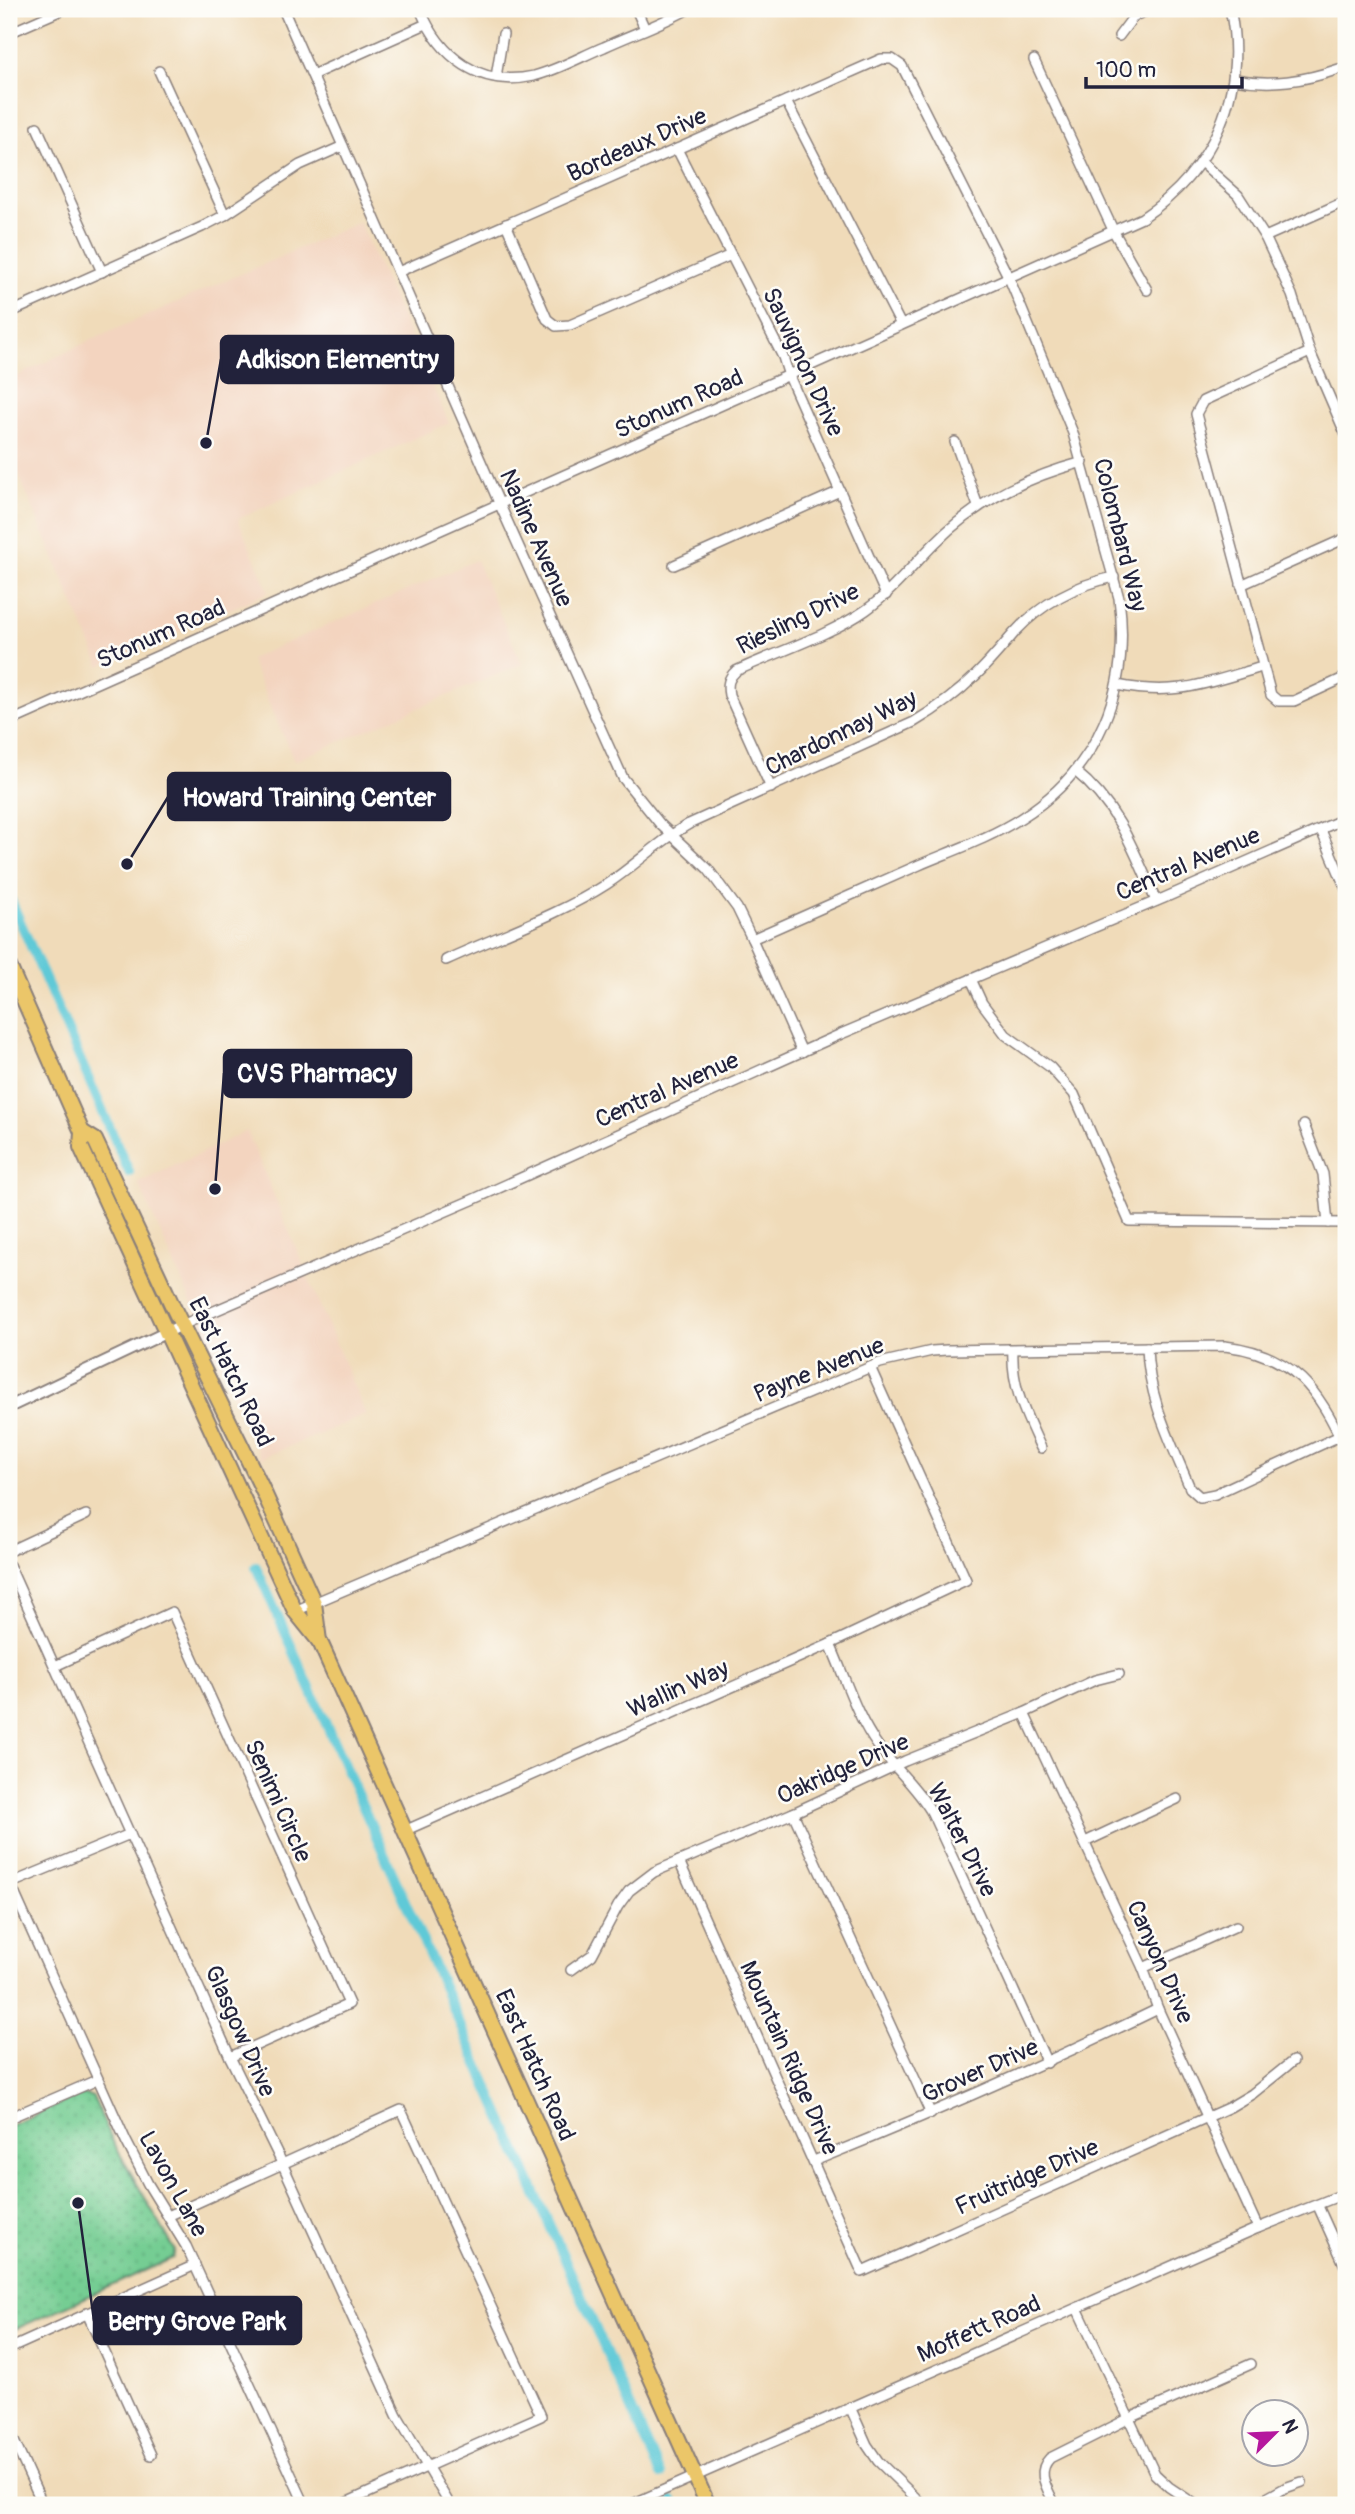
<svg xmlns="http://www.w3.org/2000/svg" width="1355" height="2514" viewBox="0 0 1355 2514" font-family="Pangolin,sans-serif">
	<defs>
		<pattern id="grass-dots" width="8" height="8" patternUnits="userSpaceOnUse" patternTransform="scale(1.75)"><rect width="8" height="8" fill="#74cd93"/><path d="M2 2h.1M6 6h.1" fill="none" stroke="#64b080" stroke-width="1.8" stroke-linecap="round"/></pattern>
	</defs>
	<rect width="100%" height="100%" fill="#fdfcf7"/>
	<filter id="ink" filterUnits="userSpaceOnUse"><feTurbulence type="fractalNoise" baseFrequency=".0143" numOctaves="2"/><feDisplacementMap in="SourceGraphic" scale="14" xChannelSelector="R" yChannelSelector="G"/><feConvolveMatrix kernelMatrix="1 2 1 2 8 2 1 2 1" color-interpolation-filters="sRGB"/></filter>
	<filter id="wash" filterUnits="userSpaceOnUse"><feTurbulence type="fractalNoise" baseFrequency=".00686" numOctaves="4" result="noise"/><feDisplacementMap in="SourceGraphic" scale="28" xChannelSelector="R" yChannelSelector="G"/><feGaussianBlur stdDeviation="1.57" result="paint"/><feColorMatrix in="noise" values="0 0 0 0 0 0 0 0 0 0 0 0 0 0 0 0 0 1.4 0 .05"/><feComposite in="paint" operator="in"/></filter>
	<g filter="url(#wash)">
		<rect width="100%" height="100%" fill="#f0dbb9"/>
		<g fill="#f3d4bf">
			<path d="M359,222L449,423L238,519L269,592L100,666L9,452V380L89,341Z"/>
			<path d="M476,560L522,664L294,761L250,659Z"/>
			<path d="M247,1131L366,1415L261,1458L138,1183Z"/>
		</g>
		<path fill="url(#grass-dots)" stroke="#4b7867" stroke-width="2" d="M82,2094L93,2097L114,2144L175,2250L173,2258L9,2332V2126Z"/>
		<g fill="none" stroke-linecap="round" stroke-linejoin="round">
			<g stroke="#5ec9d7" stroke-width="10">
				<path d="M9,896L129,1172"/>
				<path d="M256,1567L661,2475"/>
				<path d="M673,2501L675,2505"/>
			</g>
		</g>
	</g>
	<g filter="url(#ink)">
		<g fill="none" stroke-linecap="round" stroke-linejoin="round">
			<g stroke="#897e7a" stroke-width="12">
				<g id="minor">
					<path d="M283,9L500,505L623,778L660,824L708,869L737,908L752,939L802,1052"/>
					<path d="M420,9C440,57 479,88 534,76C558,70 582,56 604,47C632,34 662,24 688,9"/>
					<path d="M636,9L645,29"/>
					<path d="M9,33L64,9"/>
					<path d="M1119,36L1134,16L1151,9"/>
					<path d="M1034,60L1114,232L1147,290"/>
					<path d="M159,71L225,215"/>
					<path d="M312,75L426,24"/>
					<path d="M496,77L503,34"/>
					<path d="M1234,79C1271,86 1304,81 1339,69"/>
					<path d="M786,101L901,325"/>
					<path d="M37,127L102,272"/>
					<path d="M677,149L783,357L789,376L886,595"/>
					<path d="M1201,162L1238,195L1265,237L1292,295L1310,352L1346,435"/>
					<path d="M506,224L547,319L556,326L570,325L731,255"/>
					<path d="M1265,237L1346,201"/>
					<path d="M398,272L881,59H892L902,66L1009,278L1073,433L1119,598C1131,688 1099,769 1021,818C990,838 952,851 919,865C863,890 808,914 752,939"/>
					<path d="M9,313L202,227L225,215L300,165L343,146"/>
					<path d="M1310,352L1203,401L1196,414L1271,695L1278,701H1294L1346,677"/>
					<path d="M955,442L978,506"/>
					<path d="M674,565L840,491"/>
					<path d="M1241,585L1346,538"/>
					<path d="M1117,685C1177,697 1206,683 1262,667"/>
					<path d="M9,722L1142,218C1213,171 1248,92 1230,9"/>
					<path d="M1075,771C1118,805 1135,853 1156,901"/>
					<path d="M771,788L729,695C727,685 728,678 736,671C775,653 832,634 866,610C893,591 912,566 935,543C976,501 1027,477 1083,462"/>
					<path d="M1321,830L1346,889"/>
					<path d="M446,960C498,936 559,915 607,884C636,865 659,841 689,824L914,722C936,709 957,694 975,676C990,662 1002,647 1015,632C1042,603 1076,585 1114,577"/>
					<path d="M971,979L982,1003L1006,1035L1050,1067L1074,1094L1129,1221L1346,1223"/>
					<path d="M1304,1125L1323,1174L1328,1223"/>
					<path d="M182,1325L472,1200L841,1034L1164,898L1346,818"/>
					<path d="M1147,1347C1148,1398 1171,1442 1190,1488L1200,1497L1215,1494L1346,1433"/>
					<path d="M1013,1350C1011,1387 1026,1415 1041,1448"/>
					<path d="M9,1551L86,1515"/>
					<path d="M9,1565L230,2057L282,2163L397,2415L450,2505"/>
					<path d="M295,1611L880,1363L932,1351L947,1350L1225,1346C1293,1354 1320,1390 1346,1450"/>
					<path d="M830,1644C845,1677 856,1716 878,1746C895,1769 917,1787 932,1813L1047,2063"/>
					<path d="M55,1666L172,1612L349,2004L230,2057"/>
					<path d="M1024,1713L1143,1968L1158,2009L1258,2228"/>
					<path d="M793,1813L931,2114"/>
					<path d="M404,1831L830,1644L966,1580L870,1367"/>
					<path d="M1085,1842L1177,1799"/>
					<path d="M679,1861L862,2272L1230,2107L1252,2094L1293,2061"/>
					<path d="M9,1881L126,2141L148,2184L186,2246L305,2505"/>
					<path d="M9,1884L130,1834"/>
					<path d="M1143,1968L1236,1926"/>
					<path d="M571,1970L592,1955L618,1906L629,1891L654,1872L793,1813L905,1761L1024,1713L1095,1680L1119,1674"/>
					<path d="M9,2118L97,2080"/>
					<path d="M814,2161C931,2114 1045,2064 1158,2009"/>
					<path d="M1318,2206L1346,2268"/>
					<path d="M168,2216L401,2110L541,2416L341,2505"/>
					<path d="M1077,2308L1155,2474L1169,2487L1196,2505"/>
					<path d="M87,2313L151,2455"/>
					<path d="M9,2349L195,2265"/>
					<path d="M850,2407L867,2445L878,2461L923,2505"/>
					<path d="M9,2430L43,2505"/>
					<path d="M630,2505L1258,2228L1346,2193"/>
					<path d="M1055,2505C1048,2489 1035,2473 1050,2458L1128,2419L1251,2364"/>
					<path d="M1254,2505L1285,2488L1302,2482"/>
				</g>
			</g>
			<g stroke="#897e7a" stroke-width="14">
				<path id="tertiary" d="M9,1407L182,1325"/>
			</g>
			<g stroke="#897e7a" stroke-width="18">
				<g id="primary">
					<path d="M9,966L82,1132L81,1147L295,1611L320,1642L708,2505"/>
					<path d="M82,1132L95,1140L173,1307L260,1484L314,1603L319,1641"/>
				</g>
			</g>
			<use href="#minor" stroke="#fff" stroke-width="9"/>
			<use href="#tertiary" stroke="#fff" stroke-width="10"/>
			<use href="#primary" stroke="#ebc669" stroke-width="14"/>
		</g>
	</g>
	<g text-anchor="middle" dominant-baseline="central" stroke-width="5" stroke-linejoin="round" paint-order="stroke">
		<g font-size="24" fill="#22223b" stroke="#fdfcf7">
			<text transform="translate(637 145) rotate(-24)">Bordeaux Drive</text>
			<text transform="translate(803 362) rotate(65)">Sauvignon Drive</text>
			<text transform="translate(679 404) rotate(-24)">Stonum Road</text>
			<text transform="translate(1120 535) rotate(76)">Colombard Way</text>
			<text transform="translate(536 538) rotate(66)">Nadine Avenue</text>
			<text transform="translate(798 619) rotate(-26)">Riesling Drive</text>
			<text transform="translate(161 634) rotate(-24)">Stonum Road</text>
			<text transform="translate(841 733) rotate(-26)">Chardonnay Way</text>
			<text transform="translate(1188 864) rotate(-23)">Central Avenue</text>
			<text transform="translate(667 1090) rotate(-24)">Central Avenue</text>
			<text transform="translate(819 1370) rotate(-22)">Payne Avenue</text>
			<text transform="translate(231 1372) rotate(64)">East Hatch Road</text>
			<text transform="translate(678 1689) rotate(-24)">Wallin Way</text>
			<text transform="translate(843 1769) rotate(-24)">Oakridge Drive</text>
			<text transform="translate(278 1801) rotate(66)">Senimi Circle</text>
			<text transform="translate(962 1840) rotate(63)">Walter Drive</text>
			<text transform="translate(1160 1962) rotate(66)">Canyon Drive</text>
			<text transform="translate(240 2031) rotate(66)">Glasgow Drive</text>
			<text transform="translate(789 2058) rotate(66)">Mountain Ridge Drive</text>
			<text transform="translate(535 2065) rotate(66)">East Hatch Road</text>
			<text transform="translate(980 2071) rotate(-24)">Grover Drive</text>
			<text transform="translate(1027 2177) rotate(-24)">Fruitridge Drive</text>
			<text transform="translate(173 2184) rotate(61)">Lavon Lane</text>
			<text transform="translate(979 2329) rotate(-24)">Moffett Road</text>
		</g>
	</g>
	<path fill="none" stroke="#22223b" stroke-width="2.5" d="M206 443L221 359M127 864L168 797M215 1189L224 1073M78 2203L94 2321"/>
	<g fill="#22223b" stroke="#fdfcf7" stroke-width="2.5">
		<circle cx="206" cy="443" r="7"/>
		<circle cx="127" cy="864" r="7"/>
		<circle cx="215" cy="1189" r="7"/>
		<circle cx="78" cy="2203" r="7"/>
	</g>
	<g fill="#22223b" stroke="#22223b" stroke-width="2.5">
		<rect x="221" y="336" width="232" height="47" rx="7"/>
		<rect x="168" y="773" width="282" height="47" rx="7"/>
		<rect x="224" y="1050" width="187" height="47" rx="7"/>
		<rect x="94" y="2297" width="207" height="47" rx="7"/>
	</g>
	<g font-size="26" text-anchor="middle" font-weight="bold" fill="#fff">
		<text x="337" y="368">Adkison Elementry</text>
		<text x="309" y="806">Howard Training Center</text>
		<text x="317" y="1082">CVS Pharmacy</text>
		<text x="197" y="2330">Berry Grove Park</text>
	</g>
	<rect width="1355" height="2514" fill="none" stroke="#fdfcf7" stroke-width="35"/>
	<g transform="translate(1275 2433) rotate(66)"><circle r="33" fill="#fdfcf7" stroke="#a5a5ac" stroke-width="2"/>
	<path d="M0-5L12 26L0 18L-12 26Z" fill="#b5179e"/>
	<text y="-10" font-size="19" font-weight="bold" text-anchor="middle" fill="#22223b">N</text>
	</g>
	<path d="M1086 77v10h156v-10" fill="none" stroke="#22223b" stroke-width="3.5"/>
	<text x="1096" y="77" font-size="21" fill="#22223b" stroke="#fdfcf7" stroke-width="5" paint-order="stroke">100 m</text>
</svg>
